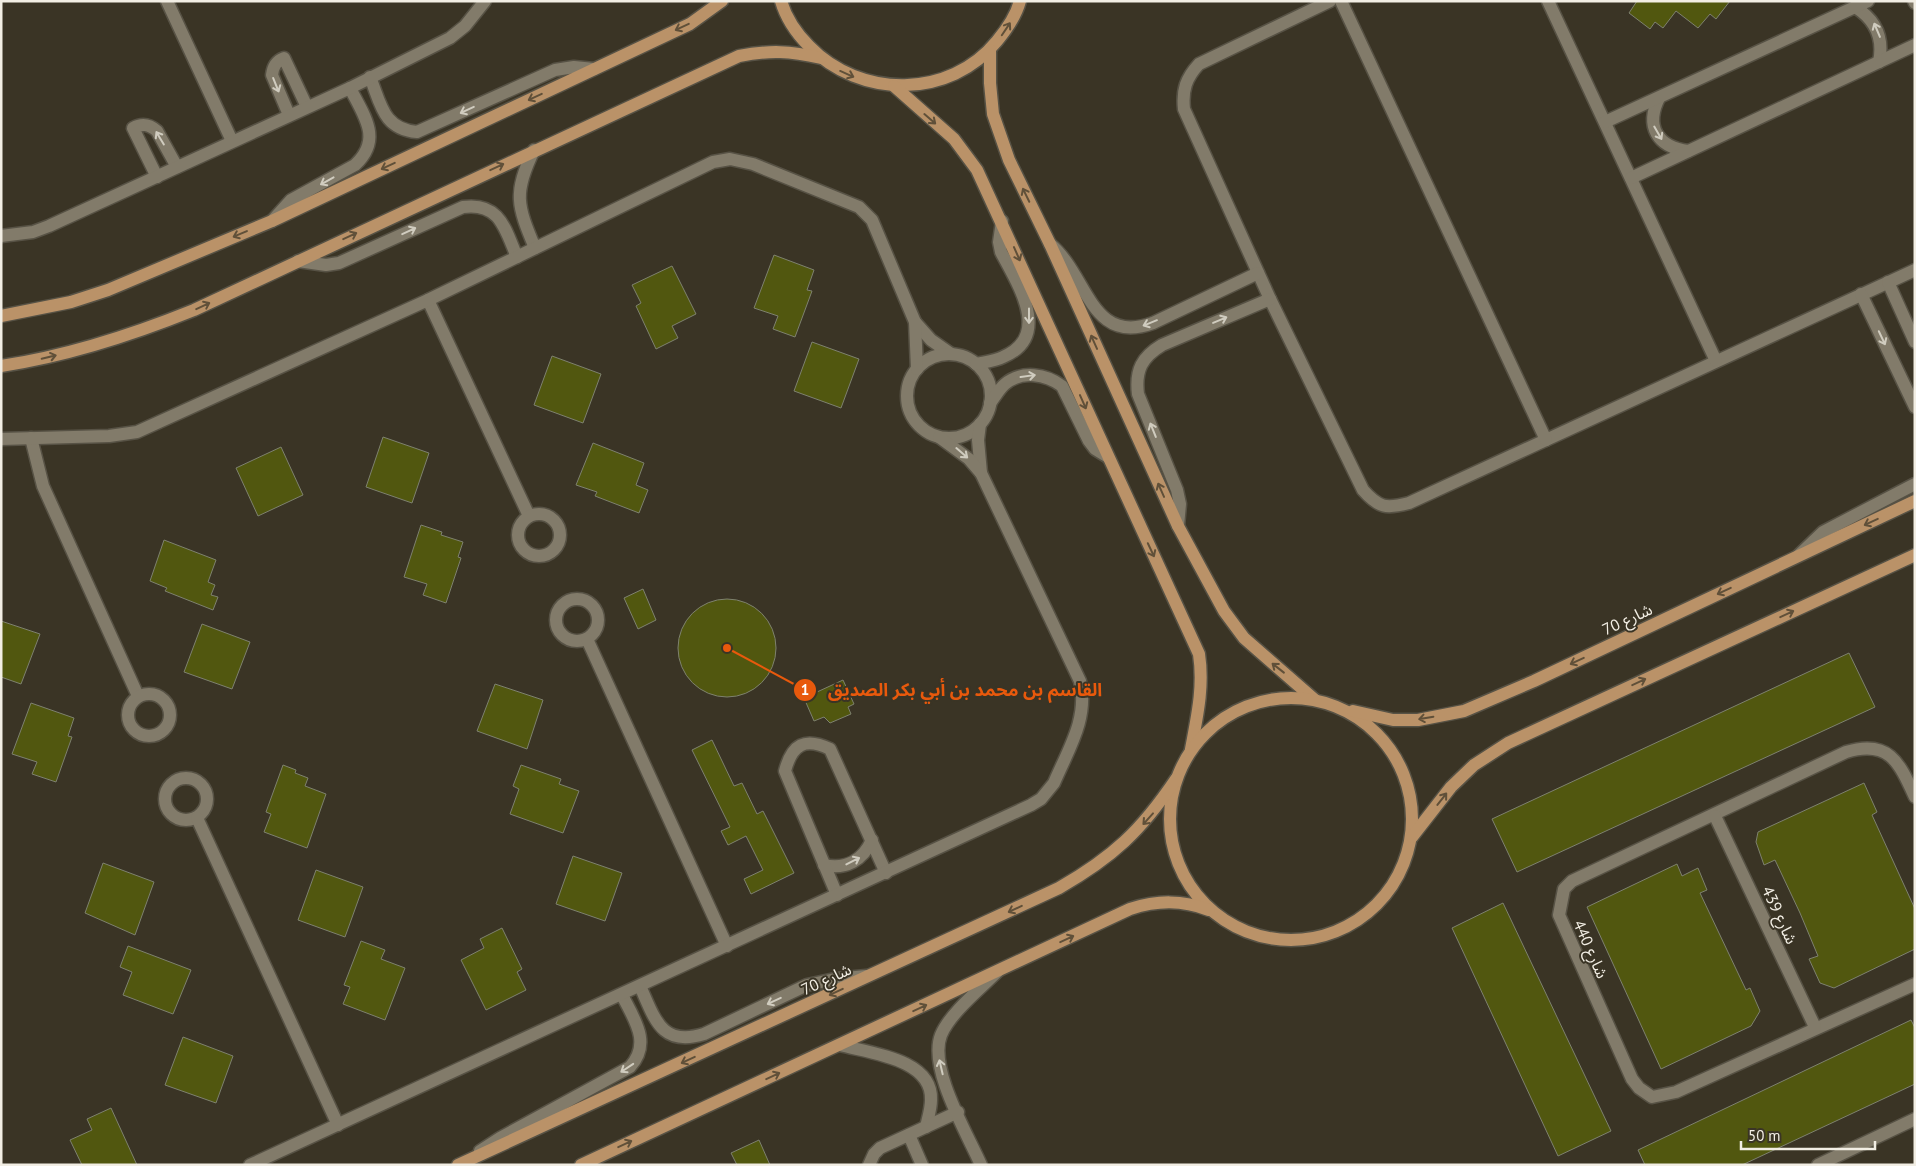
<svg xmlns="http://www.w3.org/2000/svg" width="1916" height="1166" viewBox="0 0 1916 1166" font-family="'PT Sans','Noto Sans Arabic',sans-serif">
	<rect width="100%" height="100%" fill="#3a3425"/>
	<g fill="#51570f" stroke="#7e816f">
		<path d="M1637,1H1730L1716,19L1710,14L1698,28L1676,11L1663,28L1655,22L1650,29L1629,13Z"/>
		<path d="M774,255L814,270L807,290L812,291L795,337L773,329L778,316L754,308Z"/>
		<path d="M672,266L696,314L672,326L678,338L656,349L636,306L641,303L632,285Z"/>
		<path d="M812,342L859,359L841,408L794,391Z"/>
		<path d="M552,356L601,374L583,423L534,405Z"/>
		<path d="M383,437L429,453L412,503L366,487Z"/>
		<path d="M593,443L644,463L636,485L648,490L639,513L595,496L597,492L576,485Z"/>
		<path d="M281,447L303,495L258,516L236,468Z"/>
		<path d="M421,525L442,532L441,535L463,542L458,557L461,558L446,603L423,595L427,584L404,577Z"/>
		<path d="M164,540L216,560L208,582L215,585L211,595L218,597L213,610L165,591L167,588L150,581Z"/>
		<path d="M643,589L656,620L638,629L624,598Z"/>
		<circle cx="727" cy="648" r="49"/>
		<path d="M1,621L40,634L21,684L1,677Z"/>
		<path d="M202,624L250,642L232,689L184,672Z"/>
		<path d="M1849,653L1875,707L1517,872L1492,819Z"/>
		<path d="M843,680L854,704L848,707L851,714L830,723L824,717L814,721L804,698Z"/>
		<path d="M495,684L543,700L527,749L477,731Z"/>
		<path d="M31,703L74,718L68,736L72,737L56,782L32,774L37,762L12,754Z"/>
		<path d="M712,740L734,786L742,783L757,814L763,811L794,873L751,894L744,879L763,870L746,836L728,845L721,831L730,827L692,750Z"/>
		<path d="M283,765L296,770L295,773L308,778L305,786L326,794L307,848L264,832L271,814L266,812Z"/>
		<path d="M521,765L561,779L559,784L579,791L563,833L510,814L519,789L513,786Z"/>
		<path d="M1864,783L1877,812L1872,815L1915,909V949L1834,988L1820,983L1809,959L1818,956L1800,913L1775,860L1764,865L1756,842L1758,832Z"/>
		<path d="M573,856L622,873L605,921L556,904Z"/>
		<path d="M103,863L154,882L135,935L85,913Z"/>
		<path d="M1677,864L1682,876L1698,868L1707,890L1700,893L1746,990L1750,988L1760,1011L1751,1026L1661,1069L1587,907Z"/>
		<path d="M316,870L363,887L345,937L298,920Z"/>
		<path d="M1503,903L1611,1131L1558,1156L1452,928Z"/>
		<path d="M502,928L522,969L517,972L526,990L486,1010L461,960L484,948L480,939Z"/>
		<path d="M361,941L385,950L381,959L405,968L385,1020L343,1004L350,987L344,985Z"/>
		<path d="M128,946L191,970L173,1014L123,995L132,972L120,967Z"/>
		<path d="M1911,1020L1915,1028V1084L1742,1165H1645L1638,1150Z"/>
		<path d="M183,1037L233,1056L216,1103L165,1085Z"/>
		<path d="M111,1108L137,1165H82L70,1140L92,1130L87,1119Z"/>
		<path d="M759,1140L770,1165H737L731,1153Z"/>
	</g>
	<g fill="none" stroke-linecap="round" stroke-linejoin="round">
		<g stroke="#575245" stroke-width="15">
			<g id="minor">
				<path d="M167,1L232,141"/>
				<path d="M1330,1L1199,64C1186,78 1182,90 1184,109L1270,299L1363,490C1379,508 1386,509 1409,503L1915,270"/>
				<path d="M1341,1L1546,440"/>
				<path d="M1548,1L1716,361"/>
				<path d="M1914,1L1915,3"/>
				<path d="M1855,7C1876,20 1884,38 1879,62"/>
				<path d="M370,77C381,104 383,129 417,132L555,70L574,67L594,69"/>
				<path d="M1659,98C1645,126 1657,147 1688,151"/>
				<path d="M289,115L272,75C273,66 276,61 284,58L307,107"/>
				<path d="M1605,122L1868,1"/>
				<path d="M534,150C513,193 517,205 535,248"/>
				<path d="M157,177L133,128C142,123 149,124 157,131L177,167"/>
				<path d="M1631,178L1915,45"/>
				<path d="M272,221L291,200L355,165C383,139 364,116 350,88"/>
				<path d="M1,236L33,232L49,226L350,88L450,38L465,26L485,1"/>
				<path d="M1050,244C1088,275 1090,346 1153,323L1258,273"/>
				<path d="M298,261L326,265L339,263L463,207C500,202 505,229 517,257"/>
				<path d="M1888,282L1915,342"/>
				<path d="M1861,294L1915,407"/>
				<path d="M428,300L529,516"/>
				<path d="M915,322L931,340L951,354"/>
				<circle cx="949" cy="396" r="42"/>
				<path d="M976,364C985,362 995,361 1003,357C1053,336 1017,283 1001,252L999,242L1002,221"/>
				<path d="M990,403C995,397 999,389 1005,384C1022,370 1046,374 1062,386L1089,441L1095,449L1108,457"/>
				<path d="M980,424L978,440L981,473"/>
				<path d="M31,438L43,486L138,696"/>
				<path d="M1,439L109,436L137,432L428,300L713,162L730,159L753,164L859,207L872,220L915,322L917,369"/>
				<circle cx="539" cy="535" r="21"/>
				<path d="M1178,526L1180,504L1177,490L1138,394C1135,370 1142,357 1162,345L1270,299"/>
				<path d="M1799,555L1823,532L1915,484"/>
				<circle cx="577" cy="620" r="21"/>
				<path d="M587,639L727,946"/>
				<circle cx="149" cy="715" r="21"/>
				<circle cx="186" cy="799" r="21"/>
				<path d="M1915,797C1899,762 1889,739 1846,752L1572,881L1564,889L1559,915L1632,1079L1639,1088L1652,1097L1676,1092L1915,984"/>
				<path d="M1715,816L1815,1027"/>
				<path d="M197,818L338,1125"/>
				<path d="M824,865C846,870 863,860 872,840"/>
				<path d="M837,895L785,771C792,744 805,737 830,749L886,873"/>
				<path d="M640,986C655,1019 661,1047 704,1034L807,985L835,979L866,976"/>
				<path d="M840,1045C870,1053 933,1059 931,1100C931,1109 928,1118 926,1127"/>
				<path d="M909,1135L922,1165"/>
				<path d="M480,1151L500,1138L630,1067C652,1043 634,1019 622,995"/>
				<path d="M250,1165L1031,805L1041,799L1054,783C1068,750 1089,718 1080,681L981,473L969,459L939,437"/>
				<path d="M869,1165L874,1154L880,1148L958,1112"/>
				<path d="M981,1165C967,1133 928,1068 941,1035C950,1013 981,988 998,971"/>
				<path d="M1818,1165L1915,1119"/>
			</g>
		</g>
		<g stroke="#575245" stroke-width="15">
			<g id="major">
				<path d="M781,1C786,18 797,34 809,46C860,99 950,99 997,41C1007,29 1016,16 1020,1"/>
				<path d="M990,50V83L993,114L1009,160L1050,244L1178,526L1224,611L1244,638L1315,700"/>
				<path d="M894,86L954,139L977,170L1199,654C1204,687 1197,717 1191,749"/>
				<path d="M1,316L71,302L108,290L272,221L690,24L722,1"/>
				<path d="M1,366C68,356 132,335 194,310L739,56C770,50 790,51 821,58"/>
				<circle cx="1291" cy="819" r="121"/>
				<path d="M1353,711L1393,720H1418L1464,711L1534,681L1915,501"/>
				<path d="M1412,837L1451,787L1474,765L1508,743L1915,555"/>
				<path d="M458,1165L1059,888C1113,857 1141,831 1176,779"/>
				<path d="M581,1165L1130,909C1158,900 1182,900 1209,910"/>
			</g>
		</g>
		<use href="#minor" stroke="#827b6a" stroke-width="12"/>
		<use href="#major" stroke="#ba9268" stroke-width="12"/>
	</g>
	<defs><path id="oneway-shaft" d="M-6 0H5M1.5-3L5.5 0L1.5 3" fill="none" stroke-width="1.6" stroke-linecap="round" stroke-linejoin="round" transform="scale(1.25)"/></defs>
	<g stroke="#605039">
		<use href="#oneway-shaft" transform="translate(682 27) rotate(155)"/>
		<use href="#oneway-shaft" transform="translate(1006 29) rotate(-56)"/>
		<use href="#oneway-shaft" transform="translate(847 74) rotate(24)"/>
		<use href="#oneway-shaft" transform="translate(535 97) rotate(155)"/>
		<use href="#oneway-shaft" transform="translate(930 119) rotate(41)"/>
		<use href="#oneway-shaft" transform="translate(388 166) rotate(155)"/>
		<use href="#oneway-shaft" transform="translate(497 167) rotate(-25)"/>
		<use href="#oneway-shaft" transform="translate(1026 195) rotate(-116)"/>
		<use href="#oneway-shaft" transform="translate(240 234) rotate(157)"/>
		<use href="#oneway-shaft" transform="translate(350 236) rotate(-25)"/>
		<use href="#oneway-shaft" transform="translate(1017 254) rotate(66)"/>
		<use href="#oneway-shaft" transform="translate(203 306) rotate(-25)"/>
		<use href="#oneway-shaft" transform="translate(1094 342) rotate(-114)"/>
		<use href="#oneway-shaft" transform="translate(49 357) rotate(-13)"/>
		<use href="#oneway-shaft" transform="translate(1083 402) rotate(66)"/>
		<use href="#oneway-shaft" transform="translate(1161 490) rotate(-114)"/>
		<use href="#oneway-shaft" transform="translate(1871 522) rotate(155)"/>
		<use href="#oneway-shaft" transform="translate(1151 550) rotate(65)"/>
		<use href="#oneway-shaft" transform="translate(1724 591) rotate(155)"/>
		<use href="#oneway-shaft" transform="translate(1787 614) rotate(-25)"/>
		<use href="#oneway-shaft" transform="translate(1577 661) rotate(155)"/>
		<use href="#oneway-shaft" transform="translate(1278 668) rotate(-142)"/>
		<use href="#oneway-shaft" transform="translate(1639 682) rotate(-25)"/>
		<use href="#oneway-shaft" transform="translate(1426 718) rotate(170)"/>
		<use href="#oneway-shaft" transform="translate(1442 799) rotate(-52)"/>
		<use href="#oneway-shaft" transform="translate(1148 819) rotate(132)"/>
		<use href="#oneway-shaft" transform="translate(1015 909) rotate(155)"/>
		<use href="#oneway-shaft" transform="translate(1067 939) rotate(-25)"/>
		<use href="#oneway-shaft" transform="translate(836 992) rotate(155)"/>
		<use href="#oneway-shaft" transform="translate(920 1008) rotate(-25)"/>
		<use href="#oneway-shaft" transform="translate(688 1060) rotate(155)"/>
		<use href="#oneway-shaft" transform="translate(773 1076) rotate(-25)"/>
		<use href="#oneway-shaft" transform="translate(625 1144) rotate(-25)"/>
	</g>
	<g stroke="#d0ccbf">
		<use href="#oneway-shaft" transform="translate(1877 30) rotate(-113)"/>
		<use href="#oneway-shaft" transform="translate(276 85) rotate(68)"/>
		<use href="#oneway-shaft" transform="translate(467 110) rotate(155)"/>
		<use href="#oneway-shaft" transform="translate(1658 133) rotate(60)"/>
		<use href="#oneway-shaft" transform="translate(160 138) rotate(-121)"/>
		<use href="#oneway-shaft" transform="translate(327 181) rotate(151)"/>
		<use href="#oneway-shaft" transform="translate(409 231) rotate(-25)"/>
		<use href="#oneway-shaft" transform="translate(1029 316) rotate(90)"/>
		<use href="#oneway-shaft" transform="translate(1220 320) rotate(-23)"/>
		<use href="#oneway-shaft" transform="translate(1150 323) rotate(158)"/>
		<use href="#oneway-shaft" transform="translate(1882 338) rotate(65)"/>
		<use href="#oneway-shaft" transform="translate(1028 376) rotate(-8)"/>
		<use href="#oneway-shaft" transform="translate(1153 430) rotate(-112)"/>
		<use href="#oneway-shaft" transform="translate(962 453) rotate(41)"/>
		<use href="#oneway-shaft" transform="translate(853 861) rotate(-27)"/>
		<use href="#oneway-shaft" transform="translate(774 1001) rotate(155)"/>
		<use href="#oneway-shaft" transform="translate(941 1067) rotate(-103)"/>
		<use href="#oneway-shaft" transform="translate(627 1068) rotate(146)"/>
	</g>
	<g text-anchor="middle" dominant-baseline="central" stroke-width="4" stroke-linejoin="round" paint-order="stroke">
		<g font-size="16" fill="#f2eee4" stroke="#3a3425">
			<text transform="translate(1627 619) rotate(-25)">شارع 70</text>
			<text transform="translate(1780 915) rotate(65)">شارع 439</text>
			<text transform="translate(1591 949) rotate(66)">شارع 440</text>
			<text transform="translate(826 979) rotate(-25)">شارع 70</text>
		</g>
	</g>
	<path fill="none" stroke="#e8590c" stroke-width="2" d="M727 648L805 690"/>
	<g fill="#e8590c" stroke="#3a3425" stroke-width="2">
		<circle cx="727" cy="648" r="5"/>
		<circle cx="805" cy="690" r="12"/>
	</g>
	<g font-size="15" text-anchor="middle" font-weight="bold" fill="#fff">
		<text x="805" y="695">1</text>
	</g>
	<g font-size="18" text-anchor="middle" font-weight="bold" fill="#e8590c" stroke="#3a3425" stroke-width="4" stroke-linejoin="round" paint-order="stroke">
		<text x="965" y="696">القاسم بن محمد بن أبي بكر الصديق</text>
	</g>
	<rect width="1916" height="1166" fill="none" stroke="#f2eee4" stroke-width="5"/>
	<path d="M1741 1141v8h134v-8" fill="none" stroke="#f2eee4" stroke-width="2.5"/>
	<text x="1748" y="1141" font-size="15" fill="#f2eee4" stroke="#3a3425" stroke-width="4" paint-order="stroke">50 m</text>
</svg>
